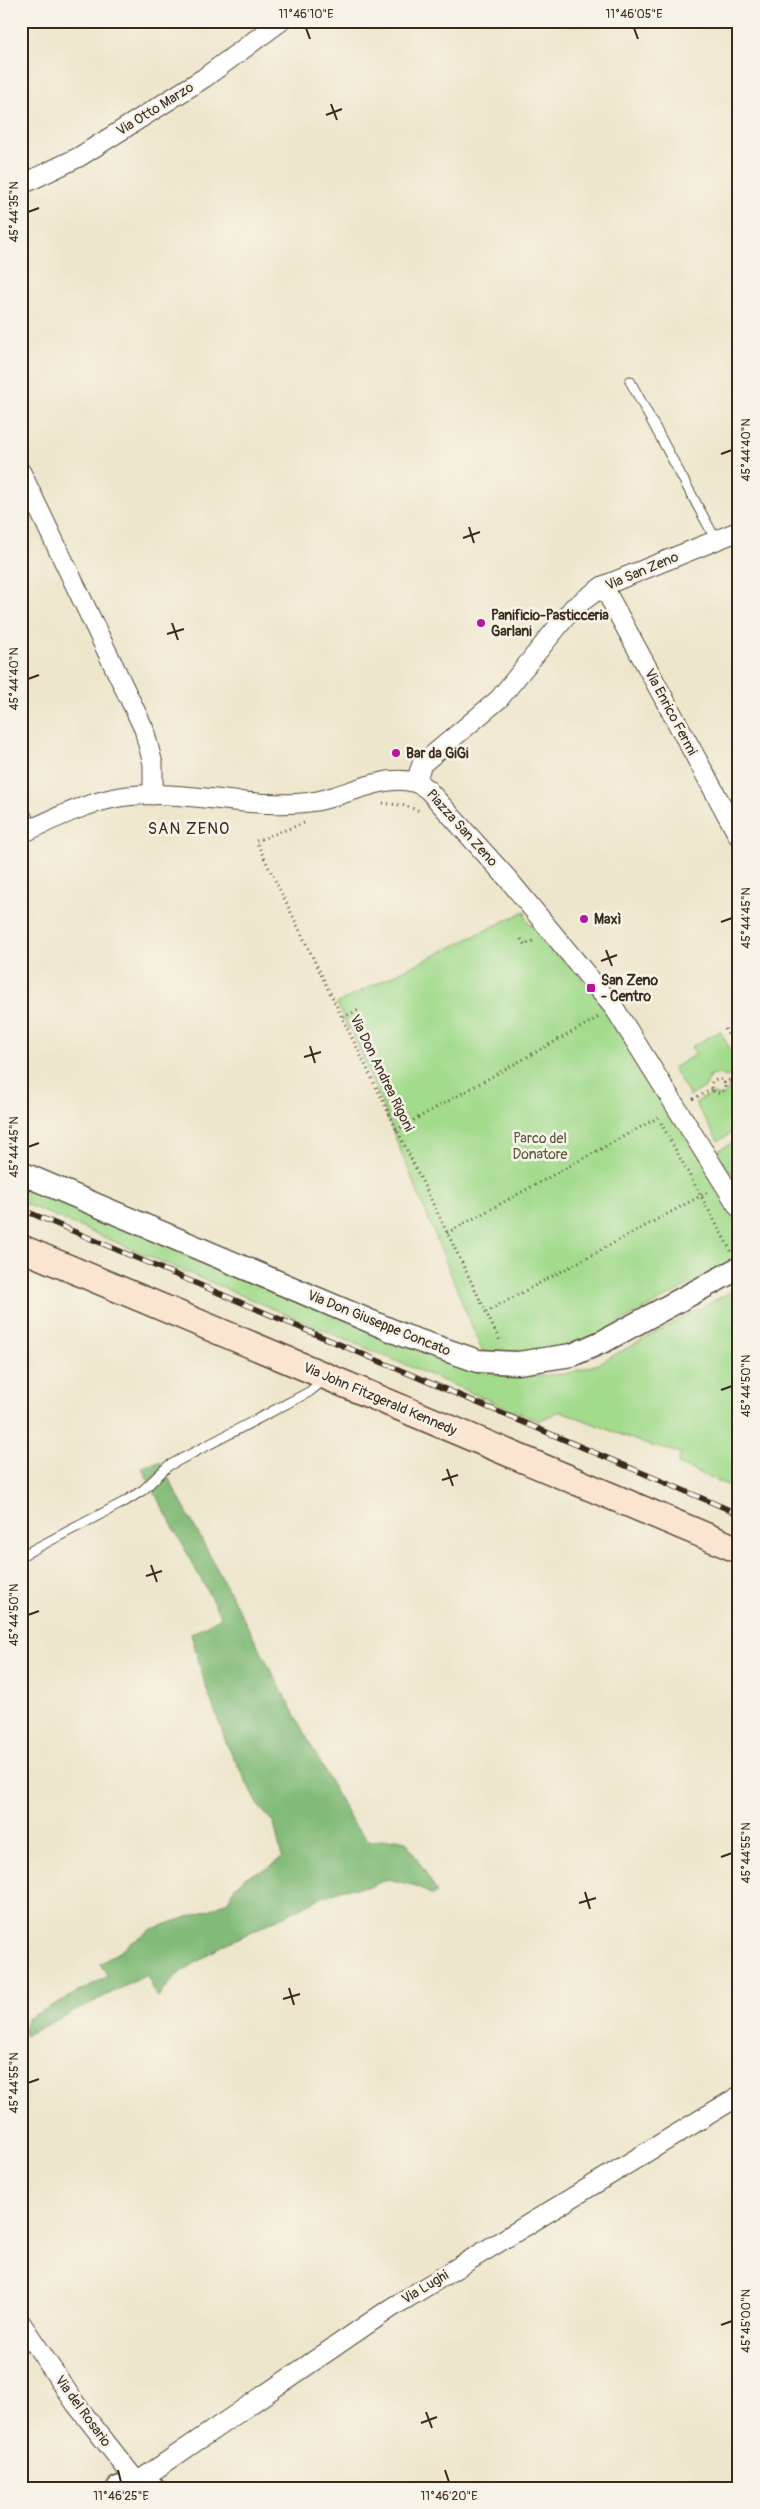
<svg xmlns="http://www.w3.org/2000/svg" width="760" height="2509" viewBox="0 0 760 2509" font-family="Pangolin,sans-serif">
	<rect width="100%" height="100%" fill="#f7f3e8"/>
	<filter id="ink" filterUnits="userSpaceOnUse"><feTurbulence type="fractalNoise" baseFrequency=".02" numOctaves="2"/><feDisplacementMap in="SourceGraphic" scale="10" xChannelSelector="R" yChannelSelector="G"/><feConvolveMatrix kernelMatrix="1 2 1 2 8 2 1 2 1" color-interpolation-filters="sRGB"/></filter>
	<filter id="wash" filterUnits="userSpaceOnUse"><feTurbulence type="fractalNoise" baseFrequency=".0096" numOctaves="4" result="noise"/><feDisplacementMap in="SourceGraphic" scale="20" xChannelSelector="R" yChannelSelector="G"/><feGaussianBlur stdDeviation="1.12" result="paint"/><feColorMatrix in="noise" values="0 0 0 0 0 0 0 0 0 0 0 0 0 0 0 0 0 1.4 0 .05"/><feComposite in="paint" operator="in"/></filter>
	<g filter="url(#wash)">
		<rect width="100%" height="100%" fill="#eee6cc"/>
		<g fill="#a3db8d" stroke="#6f8256">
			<path d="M525,911L526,919L539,933L543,931L612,1016L739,1216V1258L595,1336L554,1351L502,1355L482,1351L351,1028H348L337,1003Z"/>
			<path d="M720,1031L739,1064V1070L726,1077L720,1074L710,1076L706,1087L690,1096L673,1068L696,1054L691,1047Z"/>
			<path d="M739,1080V1129L718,1141L695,1103L711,1094L722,1096L728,1091L729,1085Z"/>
			<path d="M739,1139V1169L730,1173L716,1152Z"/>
			<path d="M21,1181L445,1362L467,1369L514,1377L565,1374L598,1364L739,1287V1490L678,1464L681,1453L645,1444L561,1411L538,1421L21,1202Z"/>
		</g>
		<path fill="#82bb78" stroke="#5e724b" d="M160,1462L354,1826L370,1841L397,1839L406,1841L437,1892L432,1895L416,1886L388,1879L369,1887L344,1889L325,1896L220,1947L177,1975L157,1998L147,1975L25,2036L23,2030L27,2019L108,1976L100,1964L152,1929L214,1908L228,1901L235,1887L245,1877L267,1869L282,1858L274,1823L260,1808L227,1745L205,1684L191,1634L221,1617L141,1467Z"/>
	</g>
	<g filter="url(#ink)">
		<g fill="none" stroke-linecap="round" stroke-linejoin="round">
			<g stroke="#564638" stroke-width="11">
				<g id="service">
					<path d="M630,381L716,540"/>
					<path d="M21,803L33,829"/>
					<path d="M21,1556L124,1502L143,1490L168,1466L309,1392L324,1380"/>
				</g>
			</g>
			<g stroke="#564638" stroke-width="21">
				<g id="minor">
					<path d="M21,185L79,157L204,78L281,21"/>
					<path d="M21,472L144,729L153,764V795"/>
					<path d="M603,586L739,837"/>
					<path d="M416,781L422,764L499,699L573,608L603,586L739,531"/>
					<path d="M21,834C53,819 85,803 120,797C186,787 252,812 317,801C350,795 399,765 428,790L508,879L615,1009L739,1208"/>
					<path d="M21,2323L75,2403L137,2482L391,2308L739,2096"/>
				</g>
			</g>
			<g stroke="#564638" stroke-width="25">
				<g id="tertiary">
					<path d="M21,1173L405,1336L478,1361L518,1363L572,1355L604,1341L739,1268"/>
					<path d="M118,2488L137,2482L154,2488"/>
				</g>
			</g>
			<g stroke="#564638" stroke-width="29">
				<path id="secondary" d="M21,1248L739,1550"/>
			</g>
			<g stroke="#564638" stroke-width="3" stroke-dasharray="1 4" stroke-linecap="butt">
				<path d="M383,803L406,806L420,811"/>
				<path d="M304,823L256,841L501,1343"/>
				<path d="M521,939L525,945L535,940"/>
				<path d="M343,1017L361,1009"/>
				<path d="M725,1029L739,1053"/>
				<circle cx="718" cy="1086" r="7"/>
				<path d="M724,1083L739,1075"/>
				<path d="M693,1099L713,1089"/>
				<path d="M661,1123L731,1251"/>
				<path d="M396,1130L599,1017"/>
				<path d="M447,1233L659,1117"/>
				<path d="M486,1312L708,1192"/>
			</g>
			<use href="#service" stroke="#fff" stroke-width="9"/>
			<use href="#minor" stroke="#fff" stroke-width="19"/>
			<use href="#tertiary" stroke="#fff" stroke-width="22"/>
			<use href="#secondary" stroke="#fce5d0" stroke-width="26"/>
			<g stroke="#3b2a1e" stroke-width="5.5">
				<path id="rail" d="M21,1209L739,1514"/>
			</g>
			<use href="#rail" stroke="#f7f3e8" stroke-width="4" stroke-dasharray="11" stroke-linecap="butt"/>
		</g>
	</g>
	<path fill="none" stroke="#3b2a1e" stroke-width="2" d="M306,28L310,39M634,28L638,39M331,104L337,120M326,115L342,109M28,212L39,208M721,454L732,450M469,527L474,543M463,538L480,532M172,623L178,640M167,634L184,629M28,679L39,675M721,922L732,918M606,950L612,966M601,961L617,955M310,1046L315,1063M304,1057L321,1052M28,1147L39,1143M721,1390L732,1386M447,1469L453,1486M442,1480L458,1475M151,1565L157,1582M146,1576L162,1571M28,1615L39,1611M721,1857L732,1853M585,1892L590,1909M579,1903L596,1898M289,1988L294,2005M283,1999L300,1994M28,2083L39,2079M721,2325L732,2321M426,2412L432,2428M421,2423L437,2417M118,2470L121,2482M445,2470L449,2482"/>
	<g fill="#b5179e" stroke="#f7f3e8" stroke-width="2">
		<circle cx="481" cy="623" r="5"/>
		<circle cx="396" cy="753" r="5"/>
		<circle cx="584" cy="919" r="5"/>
		<rect x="586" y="983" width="10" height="10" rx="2.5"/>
	</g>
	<g text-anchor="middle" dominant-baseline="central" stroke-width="5" stroke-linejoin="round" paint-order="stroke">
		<g font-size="14" fill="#3b2a1e" stroke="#f7f3e8">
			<text transform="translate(155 109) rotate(-32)">Via Otto Marzo</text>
			<text transform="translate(642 571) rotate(-23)">Via San Zeno</text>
			<text transform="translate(671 712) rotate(62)">Via Enrico Fermi</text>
			<text transform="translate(462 828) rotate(48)">Piazza San Zeno</text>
			<text transform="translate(382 1073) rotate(64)">Via Don Andrea Rigoni</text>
			<text transform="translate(379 1323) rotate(22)">Via Don Giuseppe Concato</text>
			<text transform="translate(380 1399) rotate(23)">Via John Fitzgerald Kennedy</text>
			<text transform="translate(425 2287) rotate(-31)">Via Lughi</text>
			<text transform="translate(83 2411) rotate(54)">Via del Rosario</text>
		</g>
		<g font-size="14" font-weight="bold" fill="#3b2a1e" stroke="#f7f3e8" text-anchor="start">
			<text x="491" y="615">Panificio-Pasticceria<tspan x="491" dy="16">Garlani</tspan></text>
			<text x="406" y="753">Bar da GiGi</text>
			<text x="594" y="919">Maxì</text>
			<text x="601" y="980">San Zeno<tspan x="601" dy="16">- Centro</tspan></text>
		</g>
		<g font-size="14" fill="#55563a" stroke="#f7f3e8">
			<text x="540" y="1138">Parco del<tspan x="540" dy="16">Donatore</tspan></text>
		</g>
		<g font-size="16" letter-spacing="1" fill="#3b2a1e" stroke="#f7f3e8">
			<text x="189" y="829">SAN ZENO</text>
		</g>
	</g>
	<rect width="760" height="2509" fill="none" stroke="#f7f3e8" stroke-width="55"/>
	<rect x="28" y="28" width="704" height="2454" fill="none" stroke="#3b2a1e" stroke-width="2"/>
	<g font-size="12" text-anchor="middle" fill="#3b2a1e">
		<text x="306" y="18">11°46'10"E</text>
		<text x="634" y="18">11°46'05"E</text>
		<text transform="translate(14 212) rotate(-90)" y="4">45°44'35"N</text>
		<text transform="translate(746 450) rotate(-90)" y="4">45°44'40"N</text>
		<text transform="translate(14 679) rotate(-90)" y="4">45°44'40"N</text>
		<text transform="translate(746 918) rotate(-90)" y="4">45°44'45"N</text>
		<text transform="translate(14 1147) rotate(-90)" y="4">45°44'45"N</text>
		<text transform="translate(746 1386) rotate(-90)" y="4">45°44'50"N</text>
		<text transform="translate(14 1615) rotate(-90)" y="4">45°44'50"N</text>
		<text transform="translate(746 1853) rotate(-90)" y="4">45°44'55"N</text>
		<text transform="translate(14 2083) rotate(-90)" y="4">45°44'55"N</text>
		<text transform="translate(746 2321) rotate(-90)" y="4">45°45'00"N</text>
		<text x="121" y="2500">11°46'25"E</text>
		<text x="449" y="2500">11°46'20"E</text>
	</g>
</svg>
